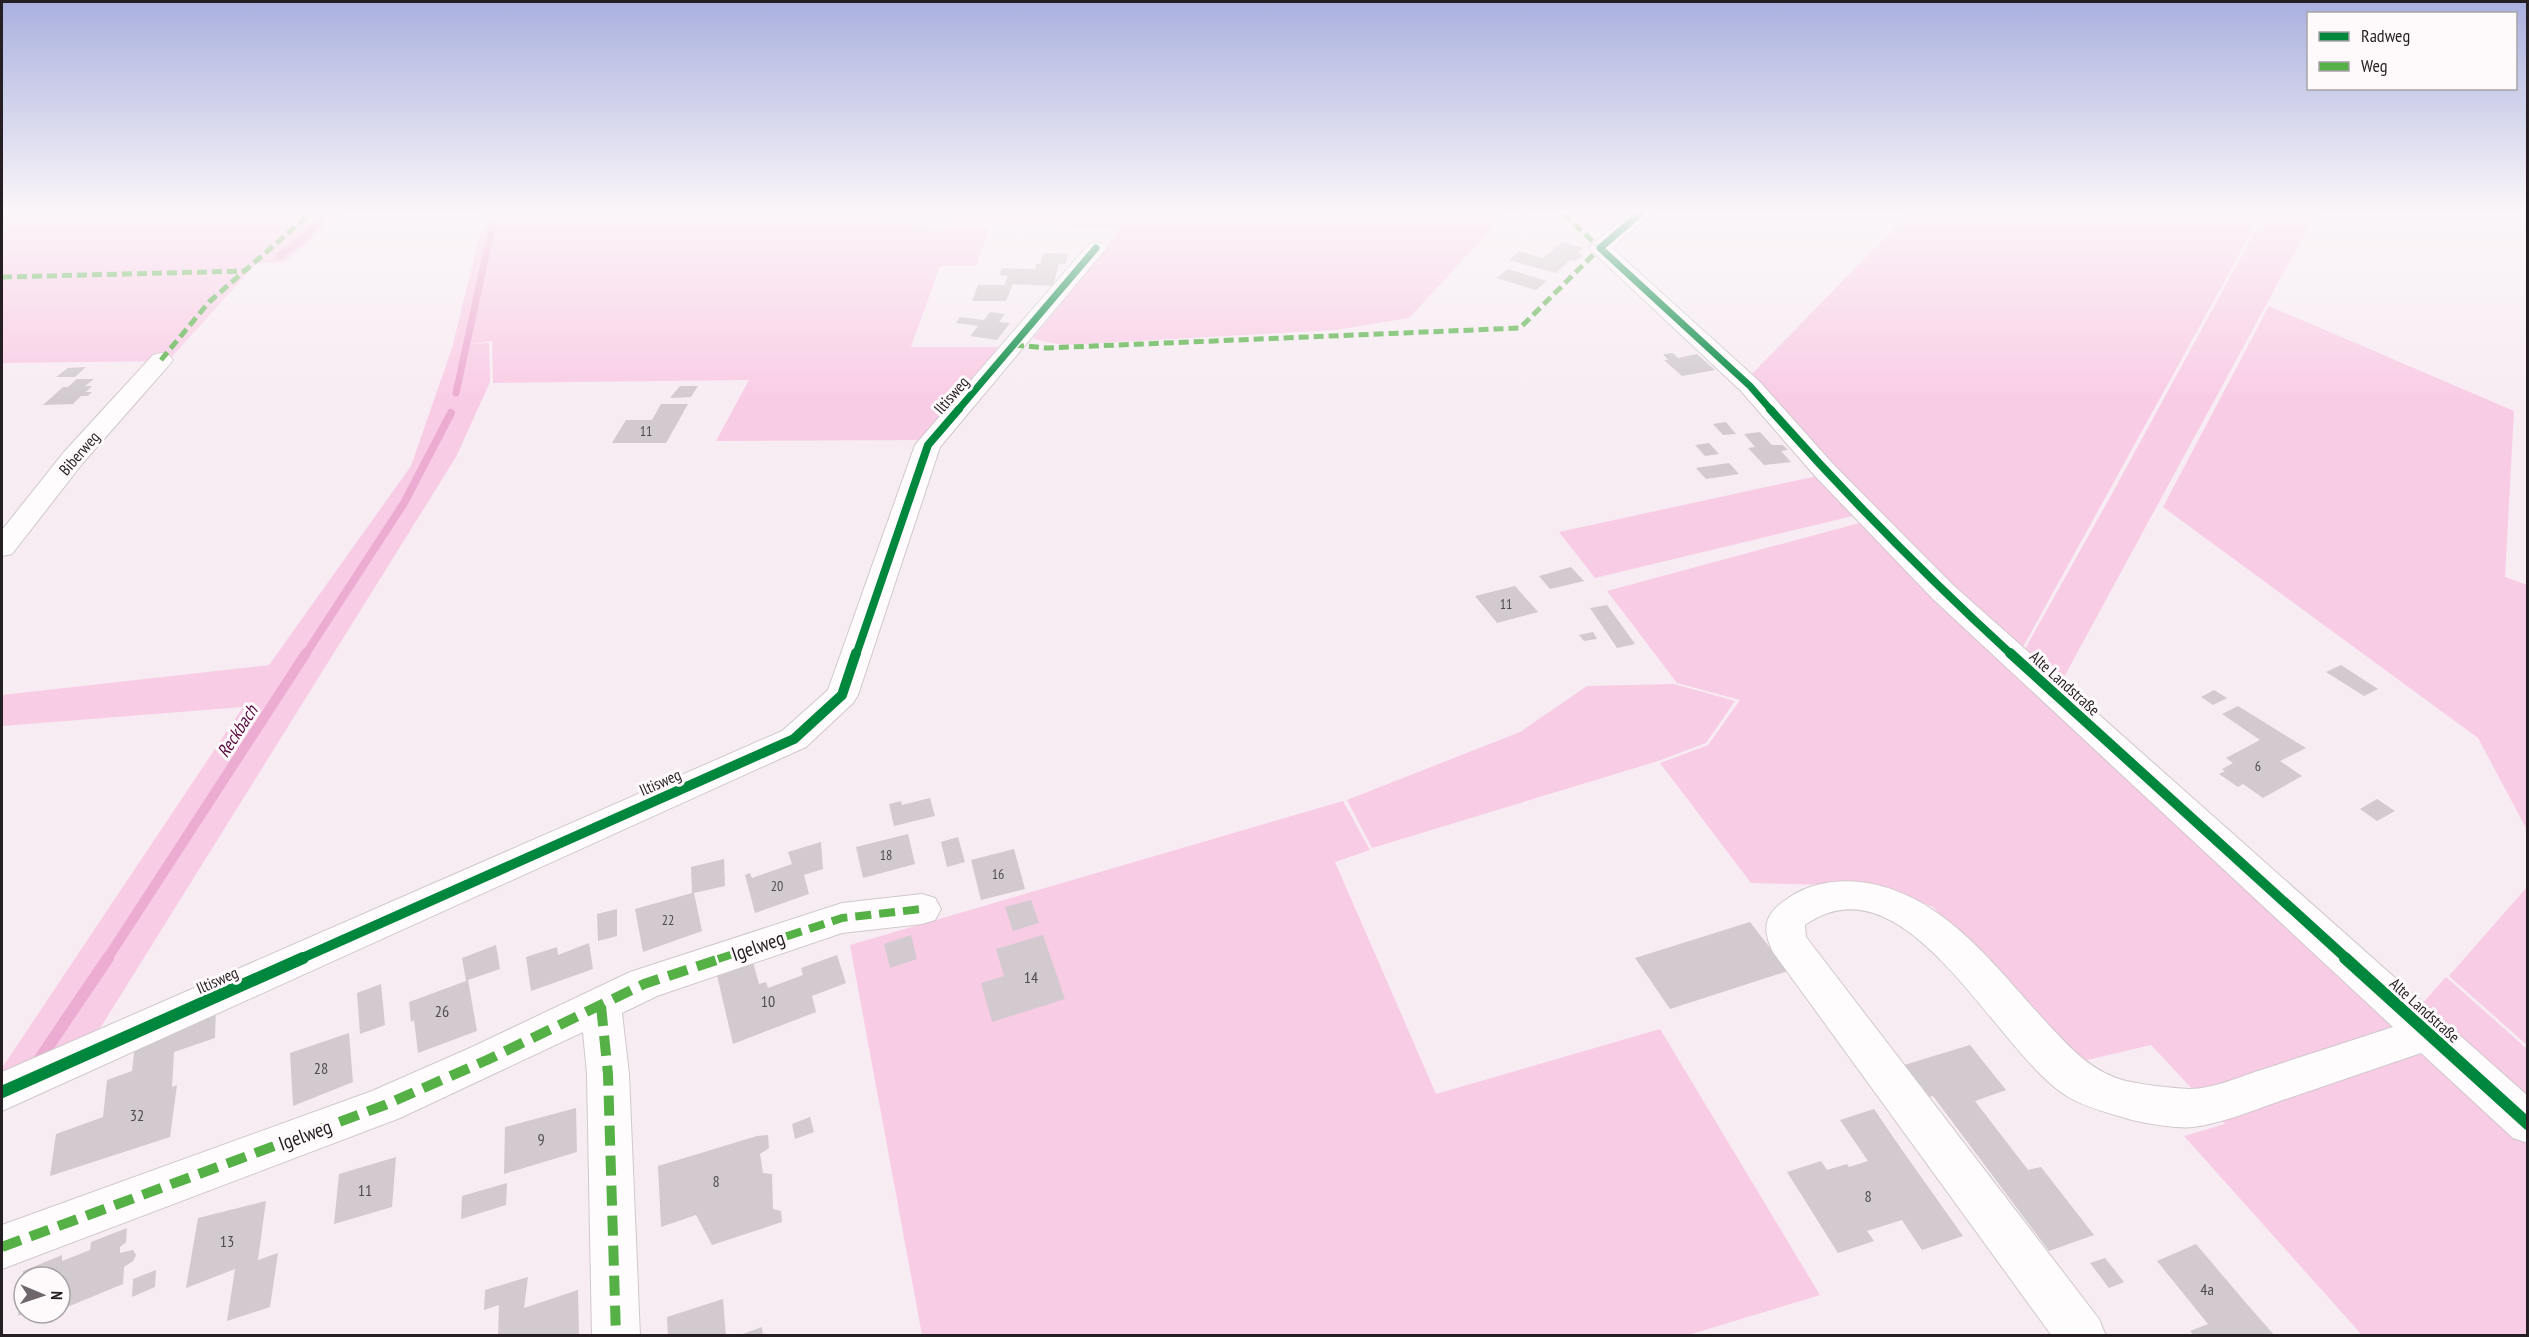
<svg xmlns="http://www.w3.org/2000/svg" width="2529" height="1337" viewBox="0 0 2529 1337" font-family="'PT Sans Narrow',sans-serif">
	<rect width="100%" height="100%" fill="#f7ecf2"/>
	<g fill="#f9cce5">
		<path d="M2,213H343L285,262L257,263L168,361L2,363Z"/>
		<path d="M485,213H1506L1409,318L1336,330L1062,345L1033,339L1120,229L879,218L876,222L989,229L976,266H940L911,347H1008L929,440L716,441L749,380L493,383L492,341L472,344L489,343L490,382L456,457L89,1046L2,1085V1068L243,707L2,726V695L269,665L411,466L452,348Z"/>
		<path d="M1565,213H1631L1617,224L1580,227Z"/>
		<path d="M1909,213H2262L2018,656L1749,377Z"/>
		<path d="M2265,213H2316L2057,690L2020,658L2113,492Z"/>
		<path d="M2269,306L2514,411L2505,577L2527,585V830L2478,738L2163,507Z"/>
		<path d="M1822,475L1861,514L1595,578L1559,532Z"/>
		<path d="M1863,522L2527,1135V1335H2362L2184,1136L2225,1124L2151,1045L2083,1061L1933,907L1880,886L1751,883L1660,763L1708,745L1740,700L1677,683L1607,591Z"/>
		<path d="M1674,684L1735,701L1706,743L1658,761L1372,848L1347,800L1520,732L1587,686Z"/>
		<path d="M1343,801L1370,850L1335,862L1436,1094L1660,1029L1820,1295L1685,1336L922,1335L850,945Z"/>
		<path d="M2527,887V1045L2449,976Z"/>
		<path d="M2446,977L2527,1049V1120L2411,1016Z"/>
	</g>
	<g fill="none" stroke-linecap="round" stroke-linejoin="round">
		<g stroke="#ecabd0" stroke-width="7">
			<path d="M279,256L301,241L327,213"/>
			<path d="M456,393L495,213"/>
		</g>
		<path stroke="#ecabd0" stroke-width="8" d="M305,655L404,503L451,413"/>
		<path stroke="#ecabd0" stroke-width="10" d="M107,959L306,653"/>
		<path stroke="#ecabd0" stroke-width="12" d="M39,1060L108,958"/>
	</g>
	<g fill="#d2cace">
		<path d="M1562,242L1584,248L1578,253L1583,255L1576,261L1570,260L1556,273L1509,260L1519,251L1543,258Z"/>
		<path d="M1044,253L1068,254L1065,264H1059L1053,286L1013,284L1006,301H972L978,285H1004L1008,276L999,275L1002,268L1035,269L1036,264H1040Z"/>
		<path d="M1508,269L1547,281L1536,290L1496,278Z"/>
		<path d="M990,312L1005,314L999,322L1010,323L997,340L970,336L978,326L956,323L960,317L984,320Z"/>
		<path d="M1673,353L1678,358L1697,354L1715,370L1682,376L1664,360H1668L1663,354Z"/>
		<path d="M86,367L75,377H56L68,368Z"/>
		<path d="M77,379H94L85,386H92L86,392H92L88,396H81L73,404L43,405L63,387H68Z"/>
		<path d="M680,386H698L691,397L670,398Z"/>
		<path d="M661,404H688L666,443H612L626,420H652Z"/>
		<path d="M1726,422L1736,434L1723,435L1713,424Z"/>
		<path d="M1760,432L1772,445H1783L1788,450L1781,451L1791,462L1764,465L1748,448L1755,447L1744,434Z"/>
		<path d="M1709,443L1719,454L1705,456L1695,445Z"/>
		<path d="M1729,463L1739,474L1706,479L1696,468Z"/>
		<path d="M1571,567L1584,581L1550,589L1539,576Z"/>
		<path d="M1515,586L1538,612L1497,623L1475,596Z"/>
		<path d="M1607,605L1635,644L1617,648L1590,608Z"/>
		<path d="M1593,632L1597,639L1584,641L1579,635Z"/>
		<path d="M2341,665L2378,689L2364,696L2326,672Z"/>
		<path d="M2214,690L2227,698L2213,705L2201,697Z"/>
		<path d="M2238,706L2306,748L2280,761L2302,776L2263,798L2243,784L2238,787L2219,774L2225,771L2222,769L2233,763L2226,758L2260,740L2222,714Z"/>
		<path d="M930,798L935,816L894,826L889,804L901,801L902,805Z"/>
		<path d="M2377,799L2395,811L2377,821L2360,809Z"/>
		<path d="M908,834L915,864L863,878L856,847Z"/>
		<path d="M958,837L965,862L947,867L941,842Z"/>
		<path d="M821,842L823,869L804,875L809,894L755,913L745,875L750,873L752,878L792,864L788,852Z"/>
		<path d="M1014,849L1025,889L981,900L971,860Z"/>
		<path d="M724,859L725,886L694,893L702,931L643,952L635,909L692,893L691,867Z"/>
		<path d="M1031,900L1039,923L1013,931L1005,907Z"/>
		<path d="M617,909V936L598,941L597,914Z"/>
		<path d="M1750,922L1788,971L1670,1009L1635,958Z"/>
		<path d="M911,935L917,959L890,968L884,944Z"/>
		<path d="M1043,935L1065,999L992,1022L981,983L1004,976L996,949Z"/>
		<path d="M589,943L593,969L531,991L526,957L557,947L558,955Z"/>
		<path d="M496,945L500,969L468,980L477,1031L418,1053L414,1020L411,1022L409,1002L466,981L462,958Z"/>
		<path d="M837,955L846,983L812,996L816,1012L733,1044L716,971L752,958L759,984L766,982L768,988L803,975L801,968Z"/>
		<path d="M381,984L385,1025L360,1034L357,993Z"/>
		<path d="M216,1007L215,1038L174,1052L172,1087L177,1085L170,1137L50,1176L56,1134L103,1117L107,1080L132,1071L135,1044Z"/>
		<path d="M349,1033L353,1082L293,1106L290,1053Z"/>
		<path d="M1970,1045L2006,1090L1975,1101L2028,1170L2041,1167L2094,1235L2049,1251L1933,1096L1929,1097L1904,1065Z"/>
		<path d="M576,1108L577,1152L504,1174L505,1127Z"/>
		<path d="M1874,1109L1902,1150L1963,1236L1922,1250L1902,1220L1867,1231L1874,1241L1838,1253L1787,1172L1821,1161L1827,1170L1847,1164L1849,1167L1868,1161L1840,1120Z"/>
		<path d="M810,1117L814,1132L795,1139L792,1124Z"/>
		<path d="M768,1135L769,1148L760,1154L763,1173L772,1174L773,1209L781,1211L782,1222L712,1245L696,1215L661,1227L658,1166L757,1136Z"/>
		<path d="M396,1157L392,1207L334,1224L339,1174Z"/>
		<path d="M507,1183L506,1205L461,1219L462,1196Z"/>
		<path d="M266,1201L258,1260L278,1253L270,1307L227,1321L235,1269L186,1288L198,1218Z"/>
		<path d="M127,1228L126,1242L120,1247V1253L133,1250L136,1255L133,1261L124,1267L123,1284L60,1310V1277H24V1313L18,1316L23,1271L62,1255V1261L90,1250L91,1242Z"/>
		<path d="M2196,1244L2246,1303L2275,1336H2194L2190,1331L2208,1324L2157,1261Z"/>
		<path d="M2105,1258L2124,1282L2109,1288L2090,1263Z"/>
		<path d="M156,1270L155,1287L132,1297L133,1279Z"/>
		<path d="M528,1277L524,1308L578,1290L579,1336H498L499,1305L484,1310L485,1290Z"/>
		<path d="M723,1299L726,1336H668L667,1317Z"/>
		<path d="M762,1327L763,1336H740V1335Z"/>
	</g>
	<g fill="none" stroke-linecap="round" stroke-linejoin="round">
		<g stroke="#d0c8cc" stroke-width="2">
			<g id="minor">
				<path d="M1629,213H1651L1612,248L1759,381L1833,464L1953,585L2528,1096V1143L2513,1138L2421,1053C2374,1069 2327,1085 2280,1101C2252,1111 2222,1123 2193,1127C2177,1129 2141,1123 2125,1118C2108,1113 2086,1107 2070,1098C1998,1058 1908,851 1805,925L1806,937L2099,1319L2106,1336H2052L1773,952C1761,928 1765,913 1787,899C1807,884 1835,879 1860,882C1943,892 1995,967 2047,1023C2070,1048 2093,1073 2126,1081C2145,1085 2170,1088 2189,1089C2214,1089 2241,1076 2264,1069C2307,1055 2350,1041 2393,1027L1933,599L1815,476L1741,391L1593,252L1589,248L1593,244Z"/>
				<path d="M1096,242L1103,244L1107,248L1103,252L940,447L858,695L853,703L806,747L2,1111V1072L782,731L828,690L915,445L1089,244Z"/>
				<path d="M161,353L169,355L173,360L169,365L82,464L12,554L2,556V530L64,452L153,355Z"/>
				<path d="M922,894L935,898L941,909L935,920L922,924L842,933L657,996L622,1013L629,1074L640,1336H592L587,1074L583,1032L400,1118L2,1269V1225L372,1091L472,1047L630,972L842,903Z"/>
			</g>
		</g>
		<use href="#minor" fill="#fefcfd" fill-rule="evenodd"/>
		<g stroke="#55b145" stroke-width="5" stroke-dasharray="10 5" stroke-linecap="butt">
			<path d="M2,277L244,271"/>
			<path d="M1014,345L1047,348L1520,328L1600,248L1562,213"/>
			<path d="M161,360L209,302L311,213"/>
		</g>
		<path stroke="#55b145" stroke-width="8" stroke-dasharray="16 8" stroke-linecap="butt" d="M718,959L842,918L922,909"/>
		<g stroke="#55b145" stroke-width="10" stroke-dasharray="20 10" stroke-linecap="butt">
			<path d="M601,1006L608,1074L616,1336"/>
			<path d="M2,1247L385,1105L487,1060L644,984L723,958"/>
		</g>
		<g stroke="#fefafc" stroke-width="10">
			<g id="cycleway-far3">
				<path d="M1641,213L1600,248L1750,386L1771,410"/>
				<path d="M958,410L1096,248"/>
			</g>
		</g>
		<g stroke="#fefafc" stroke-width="11">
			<g id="cycleway-far2">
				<path d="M1770,409C1846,495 1927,577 2012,655"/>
				<path d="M856,655L928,445L959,409"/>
			</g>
		</g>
		<g stroke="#fefafc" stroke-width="14">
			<g id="cycleway-far1">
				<path d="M2010,653L2347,959"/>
				<path d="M300,959L794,739L842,695L856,653"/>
			</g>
		</g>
		<g stroke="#fefafc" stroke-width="16">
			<g id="cycleway">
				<path d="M2345,958L2528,1124"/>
				<path d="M2,1092L303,958"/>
			</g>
		</g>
		<use href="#cycleway-far3" stroke="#00873e" stroke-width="7"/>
		<use href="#cycleway-far2" stroke="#00873e" stroke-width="8"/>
		<use href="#cycleway-far1" stroke="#00873e" stroke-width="10"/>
		<use href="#cycleway" stroke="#00873e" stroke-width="12"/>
	</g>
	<linearGradient id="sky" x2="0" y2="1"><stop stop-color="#a9b0de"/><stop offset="0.53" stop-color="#fbf6f9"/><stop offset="1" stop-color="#fbf6f9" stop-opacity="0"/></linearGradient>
	<rect width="2529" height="400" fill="url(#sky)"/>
	<g text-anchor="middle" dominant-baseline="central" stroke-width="6" stroke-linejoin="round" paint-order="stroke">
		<g font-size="14" fill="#50494d">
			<text x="646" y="431">11</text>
			<text x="1506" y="604">11</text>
			<text x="2258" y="766">6</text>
			<text x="886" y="855">18</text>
			<text x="998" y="874">16</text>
			<text x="777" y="886">20</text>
			<text x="668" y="920">22</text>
		</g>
		<g font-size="16" fill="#251e22" stroke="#fefafc">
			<text transform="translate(951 395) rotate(-49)">Iltisweg</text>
			<text transform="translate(79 453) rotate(-49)">Biberweg</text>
			<text transform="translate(2065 683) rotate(42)">Alte Landstraße</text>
			<text transform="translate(660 782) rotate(-24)">Iltisweg</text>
			<text transform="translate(217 980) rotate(-24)">Iltisweg</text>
			<text transform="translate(2425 1010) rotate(42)">Alte Landstraße</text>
		</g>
		<g font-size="16" fill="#50494d">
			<text x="1031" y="977">14</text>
			<text x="768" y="1001">10</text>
			<text x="442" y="1011">26</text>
			<text x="321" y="1068">28</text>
			<text x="137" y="1115">32</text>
			<text x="541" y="1139">9</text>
			<text x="716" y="1181">8</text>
			<text x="365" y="1190">11</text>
			<text x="1868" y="1196">8</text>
			<text x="227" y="1241">13</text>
			<text x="2207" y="1289">4a</text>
		</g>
		<g font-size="18" font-style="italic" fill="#58083f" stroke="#fefafc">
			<text transform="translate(237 731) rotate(-57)">Reckbach</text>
		</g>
		<g font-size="20" fill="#251e22" stroke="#fefafc">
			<text transform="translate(758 946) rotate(-19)">Igelweg</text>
			<text transform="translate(305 1135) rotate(-20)">Igelweg</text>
		</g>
	</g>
	<rect width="2529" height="1337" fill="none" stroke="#251e22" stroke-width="6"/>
	<rect x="2307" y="12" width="210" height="78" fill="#fefafc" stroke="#a7a2a5" stroke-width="1.5"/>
	<rect x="2319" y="32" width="30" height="9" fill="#00873e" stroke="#a7a2a5" stroke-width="1.5"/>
	<text x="2361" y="42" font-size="18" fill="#251e22">Radweg</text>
	<rect x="2319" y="62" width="30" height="9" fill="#55b145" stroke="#a7a2a5" stroke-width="1.5"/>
	<text x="2361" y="72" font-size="18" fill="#251e22">Weg</text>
	<g transform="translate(42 1295) rotate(92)"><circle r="28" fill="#fefafc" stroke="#a7a2a5" stroke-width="1.5"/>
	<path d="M0-4.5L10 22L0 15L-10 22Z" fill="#6e666b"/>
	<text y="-9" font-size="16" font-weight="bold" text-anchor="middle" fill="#251e22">N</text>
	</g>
</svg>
